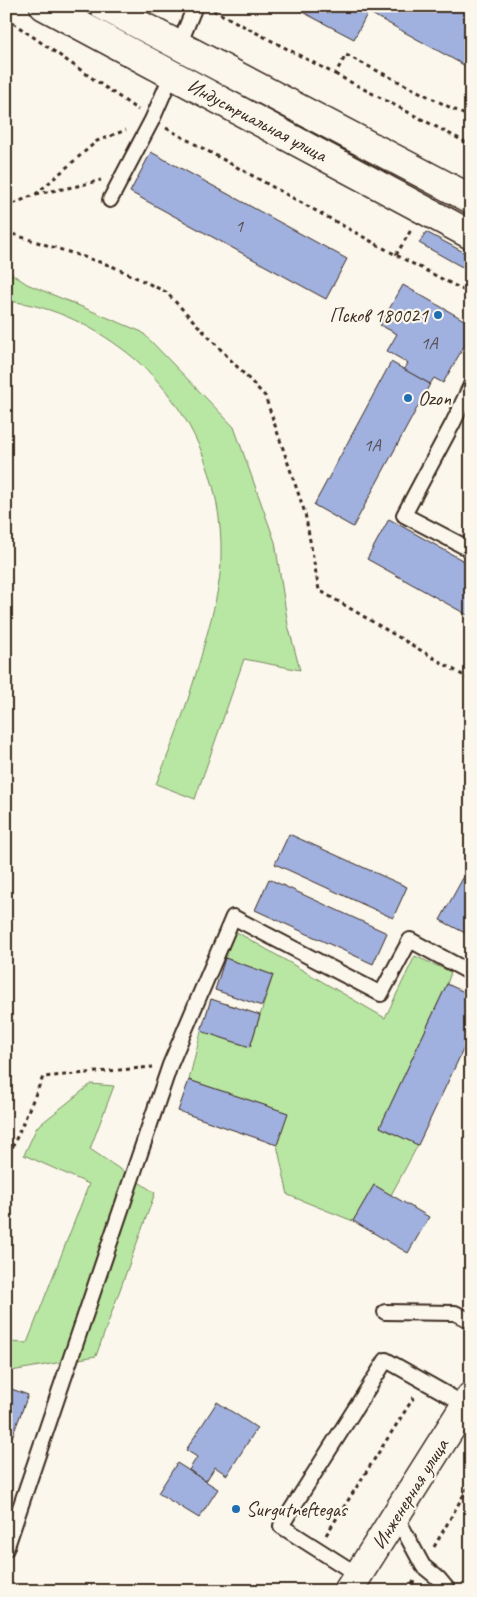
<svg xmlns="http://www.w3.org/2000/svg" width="477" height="1597" viewBox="0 0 477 1597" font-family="Caveat,sans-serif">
	<rect width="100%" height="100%" fill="#fbf7ec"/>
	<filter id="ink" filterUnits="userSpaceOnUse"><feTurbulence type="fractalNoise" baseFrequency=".02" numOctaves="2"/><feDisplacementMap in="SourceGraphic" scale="10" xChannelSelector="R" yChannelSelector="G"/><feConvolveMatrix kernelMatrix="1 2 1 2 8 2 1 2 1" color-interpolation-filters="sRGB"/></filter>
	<g filter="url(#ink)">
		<g fill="#b8e6a3" stroke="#7a8860">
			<path d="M6,270L27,284L142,332L234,427L275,542L288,625L300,670L244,659L195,799L156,784C176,737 193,688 206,638C213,612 221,584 221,557C223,482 192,408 135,359C99,329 54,305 6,301Z"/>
			<path d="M235,931L385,1018L415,956L451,972L447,984L380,1127L418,1145L391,1195L374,1185L353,1221L288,1195L277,1145L287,1113L189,1080L201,1031L250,1047L273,975L225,958Z"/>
			<path d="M91,1084L114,1086L90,1149L155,1193L96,1356L6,1372V1342L27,1343L89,1184L24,1155L37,1127Z"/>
		</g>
		<g fill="#a0b0df" stroke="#3b2a1e">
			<path d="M291,6H457L471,14V69L368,12L354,39Z"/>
			<path d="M151,152L347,259L326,299L130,192Z"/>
			<path d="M426,232L471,256V272L419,243Z"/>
			<path d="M403,285L471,324V334L443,383L434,378L430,384L404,370L408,363L387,351L397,334L380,325Z"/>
			<path d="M391,362L430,384L353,527L314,505Z"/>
			<path d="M389,519L471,565V617L367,559Z"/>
			<path d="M289,834L407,887L393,918L275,864Z"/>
			<path d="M463,878L471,882V936L440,920Z"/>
			<path d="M269,879L387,933L373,964L255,910Z"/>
			<path d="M225,958L273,975L262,1006L215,990Z"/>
			<path d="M447,984L471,995V1033L418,1145L380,1127Z"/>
			<path d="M211,999L260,1015L250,1047L201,1031Z"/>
			<path d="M189,1080L288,1113L277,1145L178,1111Z"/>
			<path d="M374,1185L429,1217L408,1253L353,1221Z"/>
			<path d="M6,1387L28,1395L6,1453Z"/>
			<path d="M217,1402L257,1428L227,1475L215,1467L206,1481L189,1470L197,1457L186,1450Z"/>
			<path d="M177,1463L218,1489L199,1518L158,1493Z"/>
		</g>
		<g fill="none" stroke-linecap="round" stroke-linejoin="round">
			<g stroke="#3b2a1e" stroke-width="18">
				<g id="service">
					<path d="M179,45L195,6"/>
					<path d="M110,200L152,120L172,74"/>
					<path d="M471,385L453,423L404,515L471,550"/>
					<path d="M385,1312L455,1313L471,1321"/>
					<path d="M396,1516L423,1566L439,1579L449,1591"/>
					<path d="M6,1549L170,1065L233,917L381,994L410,940L471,973"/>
					<path d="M358,1575L281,1526L386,1360L466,1405"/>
				</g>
			</g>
			<g stroke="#3b2a1e" stroke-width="31">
				<g id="tertiary">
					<path d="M44,6L471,235"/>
					<path d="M104,6L471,199"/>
				</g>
			</g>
			<g stroke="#3b2a1e" stroke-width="31">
				<path id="secondary" d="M348,1591L471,1396"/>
			</g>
			<g stroke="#3b2a1e" stroke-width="3" stroke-dasharray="4 4" stroke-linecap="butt">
				<path d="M213,10L335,74L346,55L471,118"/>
				<path d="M6,18L138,110"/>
				<path d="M335,74L471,145"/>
				<path d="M166,128L396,255L471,294"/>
				<path d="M36,194L73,187L101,180"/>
				<path d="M6,207L36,194L97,141L126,130"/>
				<path d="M6,232L112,266L166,292L265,396L305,513L319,590L471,680"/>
				<path d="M396,255L411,230"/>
				<path d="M6,1162L43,1077L152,1067"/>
				<path d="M326,1535L414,1397"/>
				<path d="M434,1547L471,1482"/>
				<path d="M408,1591L414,1581"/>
			</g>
			<use href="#service" stroke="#fbf7ec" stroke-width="14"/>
			<use href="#tertiary" stroke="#fbf7ec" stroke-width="28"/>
			<use href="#secondary" stroke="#fbf7ec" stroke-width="28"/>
		</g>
	</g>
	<g fill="#1f6fb2" stroke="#fbf7ec" stroke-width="2">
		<circle cx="438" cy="315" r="5"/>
		<circle cx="408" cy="398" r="5"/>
		<circle cx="236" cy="1509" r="5"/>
	</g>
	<g text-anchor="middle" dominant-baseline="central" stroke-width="4.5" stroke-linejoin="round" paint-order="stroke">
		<g font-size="18" fill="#544c4e">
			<text x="239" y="226">1</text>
			<text x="429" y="343">1А</text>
			<text x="372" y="445">1А</text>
		</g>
		<g font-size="20" fill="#3b2a1e" stroke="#fbf7ec">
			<text transform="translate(257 120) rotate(28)">Индустриальная улица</text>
			<text transform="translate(410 1494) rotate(-58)">Инженерная улица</text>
		</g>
		<g font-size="20" fill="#3b2a1e" stroke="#fbf7ec" text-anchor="start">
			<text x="428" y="315" text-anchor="end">Псков 180021</text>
			<text x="418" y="398">Ozon</text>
			<text x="246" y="1509">Surgutneftegas</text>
		</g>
	</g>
	<rect width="477" height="1597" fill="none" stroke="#fbf7ec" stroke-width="25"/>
	<rect x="12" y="12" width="452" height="1572" fill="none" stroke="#3b2a1e" stroke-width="2" filter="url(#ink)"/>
</svg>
